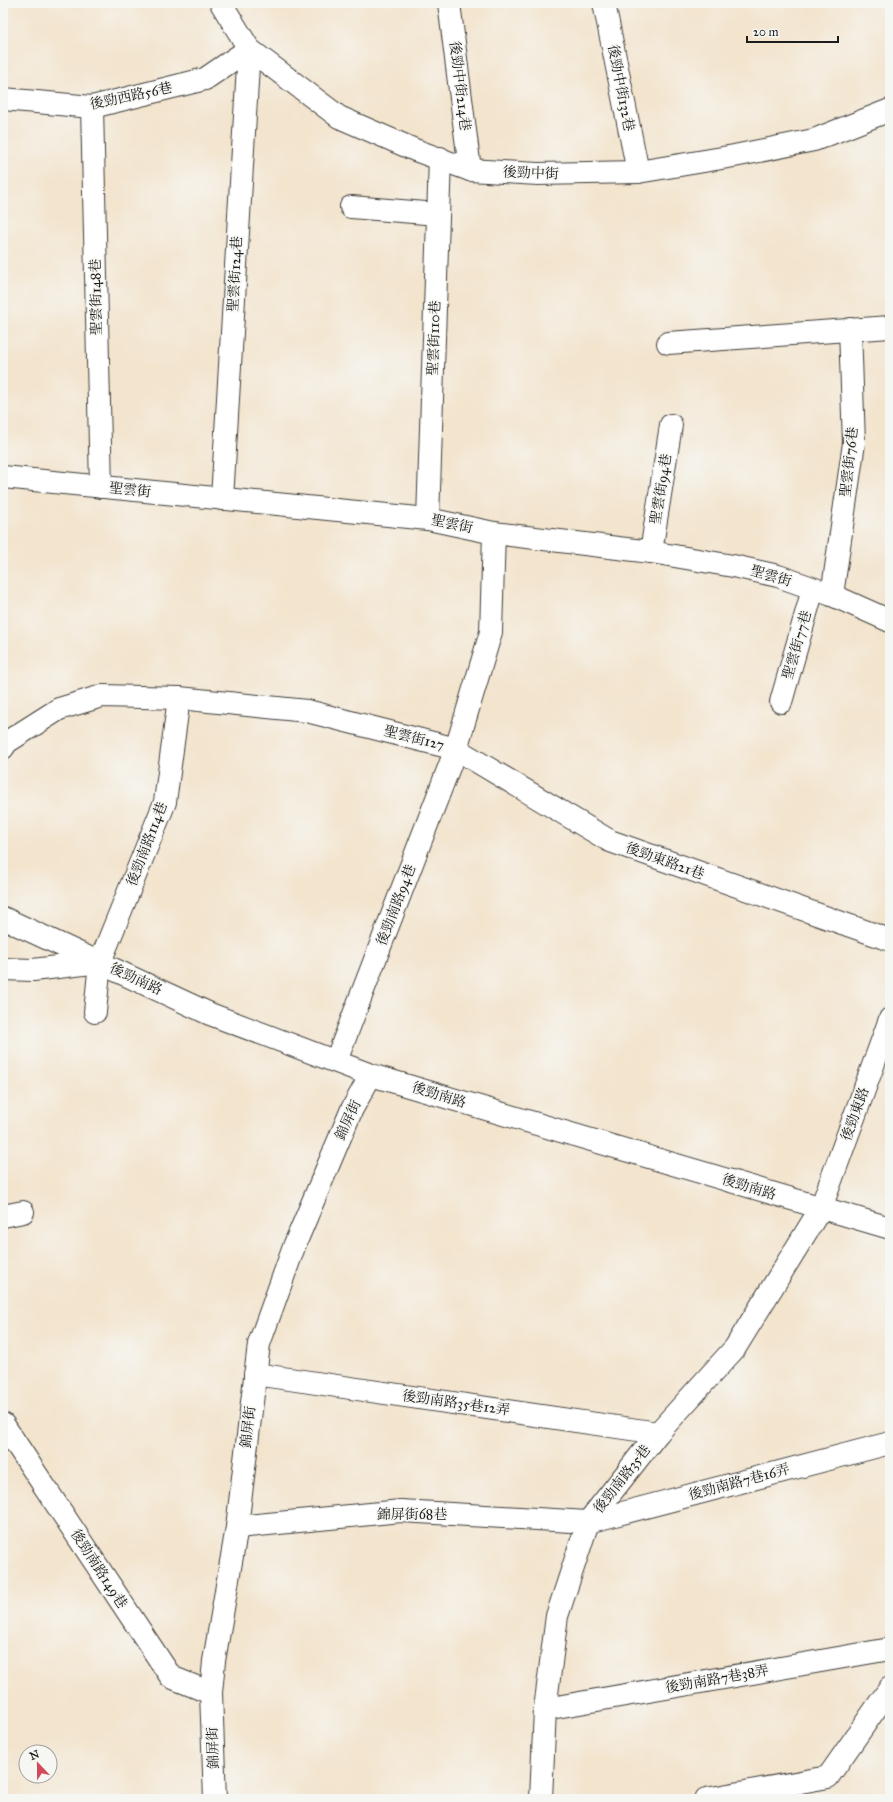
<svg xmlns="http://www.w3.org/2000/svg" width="893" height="1802" viewBox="0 0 893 1802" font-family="'IM FELL Great Primer','Noto Serif TC',serif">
	<rect width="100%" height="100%" fill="#f6f6f2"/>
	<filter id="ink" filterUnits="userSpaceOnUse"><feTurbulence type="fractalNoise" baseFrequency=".025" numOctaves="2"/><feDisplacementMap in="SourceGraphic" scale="8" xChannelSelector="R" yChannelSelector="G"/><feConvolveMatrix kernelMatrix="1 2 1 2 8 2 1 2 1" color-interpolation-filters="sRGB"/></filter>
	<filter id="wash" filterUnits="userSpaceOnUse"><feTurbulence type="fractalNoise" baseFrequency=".012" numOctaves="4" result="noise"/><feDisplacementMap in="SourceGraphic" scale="16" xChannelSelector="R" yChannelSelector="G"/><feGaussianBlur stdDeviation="0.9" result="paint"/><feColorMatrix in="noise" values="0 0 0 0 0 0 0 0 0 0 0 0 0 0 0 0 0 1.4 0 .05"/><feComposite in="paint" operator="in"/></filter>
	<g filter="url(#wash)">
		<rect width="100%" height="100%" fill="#f3e4cd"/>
	</g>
	<g filter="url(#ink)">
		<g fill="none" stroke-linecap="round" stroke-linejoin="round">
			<g stroke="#3c3a37" stroke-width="24">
				<g id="minor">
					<path d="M221,3L249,49L339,117L415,150L470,170L538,174L638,172L734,156L814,140L890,110"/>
					<path d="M449,3L470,170"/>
					<path d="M604,3L638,172"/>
					<path d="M3,99L92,107L205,79L249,49"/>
					<path d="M92,107L101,487"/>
					<path d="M351,207L438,214"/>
					<path d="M668,343L890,327"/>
					<path d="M3,477L428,519L494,533L651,552L733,566L778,576L832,595L890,621"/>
					<path d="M222,499L249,49"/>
					<path d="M428,519L440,158"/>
					<path d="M651,552L671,425"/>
					<path d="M832,595L854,443L850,329"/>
					<path d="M781,702L813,589"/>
					<path d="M3,748L7,742L59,709L102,696L179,698L307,711L456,749L491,632L494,533"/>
					<path d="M3,918L210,1014L371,1075L890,1228"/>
					<path d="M3,969L33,970L100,962"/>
					<path d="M95,1012L100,962L165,802L179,698"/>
					<path d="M336,1061L456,749L610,841L890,940"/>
					<path d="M3,1216L23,1212"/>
					<path d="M255,1374L658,1433"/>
					<path d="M3,1424L171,1677L211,1693"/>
					<path d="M237,1527L401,1511L588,1522L890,1443"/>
					<path d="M545,1709L890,1649"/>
					<path d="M215,1799L211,1693L214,1661L237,1527L259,1344L295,1244L352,1109L371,1075"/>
					<path d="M541,1799L545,1709L557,1616L588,1522L658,1433L735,1348L821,1208L890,1019"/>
					<path d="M706,1799L828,1777L890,1688"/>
				</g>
			</g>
			<use href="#minor" stroke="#fff" stroke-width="22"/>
		</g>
	</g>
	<g text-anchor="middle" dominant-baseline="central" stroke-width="3" stroke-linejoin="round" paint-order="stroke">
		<g font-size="14" fill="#1c1c1c" stroke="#f6f6f2">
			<text transform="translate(460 86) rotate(83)">後勁中街214巷</text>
			<text transform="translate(621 88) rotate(79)">後勁中街132巷</text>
			<text transform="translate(131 96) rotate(-12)">後勁西路56巷</text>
			<text transform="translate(531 173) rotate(2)">後勁中街</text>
			<text transform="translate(235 274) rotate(-87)">聖雲街124巷</text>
			<text transform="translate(96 297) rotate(-91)">聖雲街148巷</text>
			<text transform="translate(434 338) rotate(-88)">聖雲街110巷</text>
			<text transform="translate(849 462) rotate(-84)">聖雲街76巷</text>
			<text transform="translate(661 489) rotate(-81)">聖雲街94巷</text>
			<text transform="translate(130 490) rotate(6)">聖雲街</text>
			<text transform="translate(452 524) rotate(12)">聖雲街</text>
			<text transform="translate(771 576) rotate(16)">聖雲街</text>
			<text transform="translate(797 645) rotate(-74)">聖雲街77巷</text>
			<text transform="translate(414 738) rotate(14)">聖雲街127</text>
			<text transform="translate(147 844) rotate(-69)">後勁南路114巷</text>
			<text transform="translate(665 861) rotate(20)">後勁東路21巷</text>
			<text transform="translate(396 905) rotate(-69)">後勁南路94巷</text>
			<text transform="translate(136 979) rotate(25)">後勁南路</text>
			<text transform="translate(439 1095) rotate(17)">後勁南路</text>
			<text transform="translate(855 1114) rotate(-70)">後勁東路</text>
			<text transform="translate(348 1120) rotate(-65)">錦屏街</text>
			<text transform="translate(749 1187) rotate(17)">後勁南路</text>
			<text transform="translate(456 1403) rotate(8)">後勁南路35巷12弄</text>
			<text transform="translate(248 1427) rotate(-83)">錦屏街</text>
			<text transform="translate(622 1479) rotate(-52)">後勁南路35巷</text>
			<text transform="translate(739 1482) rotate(-15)">後勁南路7巷16弄</text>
			<text x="412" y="1514">錦屏街68巷</text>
			<text transform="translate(99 1569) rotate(57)">後勁南路149巷</text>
			<text transform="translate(717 1679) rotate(-10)">後勁南路7巷38弄</text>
			<text transform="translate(213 1748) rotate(-92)">錦屏街</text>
		</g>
	</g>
	<rect width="893" height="1802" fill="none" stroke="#f6f6f2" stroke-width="16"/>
	<g transform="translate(38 1764) rotate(338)"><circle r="19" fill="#f6f6f2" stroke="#9f9f9c"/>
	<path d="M0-3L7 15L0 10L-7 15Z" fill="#d1495b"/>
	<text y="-6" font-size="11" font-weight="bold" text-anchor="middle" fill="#1c1c1c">N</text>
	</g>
	<path d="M747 36v6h91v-6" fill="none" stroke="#1c1c1c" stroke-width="2"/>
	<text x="753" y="36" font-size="12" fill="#1c1c1c" stroke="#f6f6f2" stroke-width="3" paint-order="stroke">20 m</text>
</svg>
